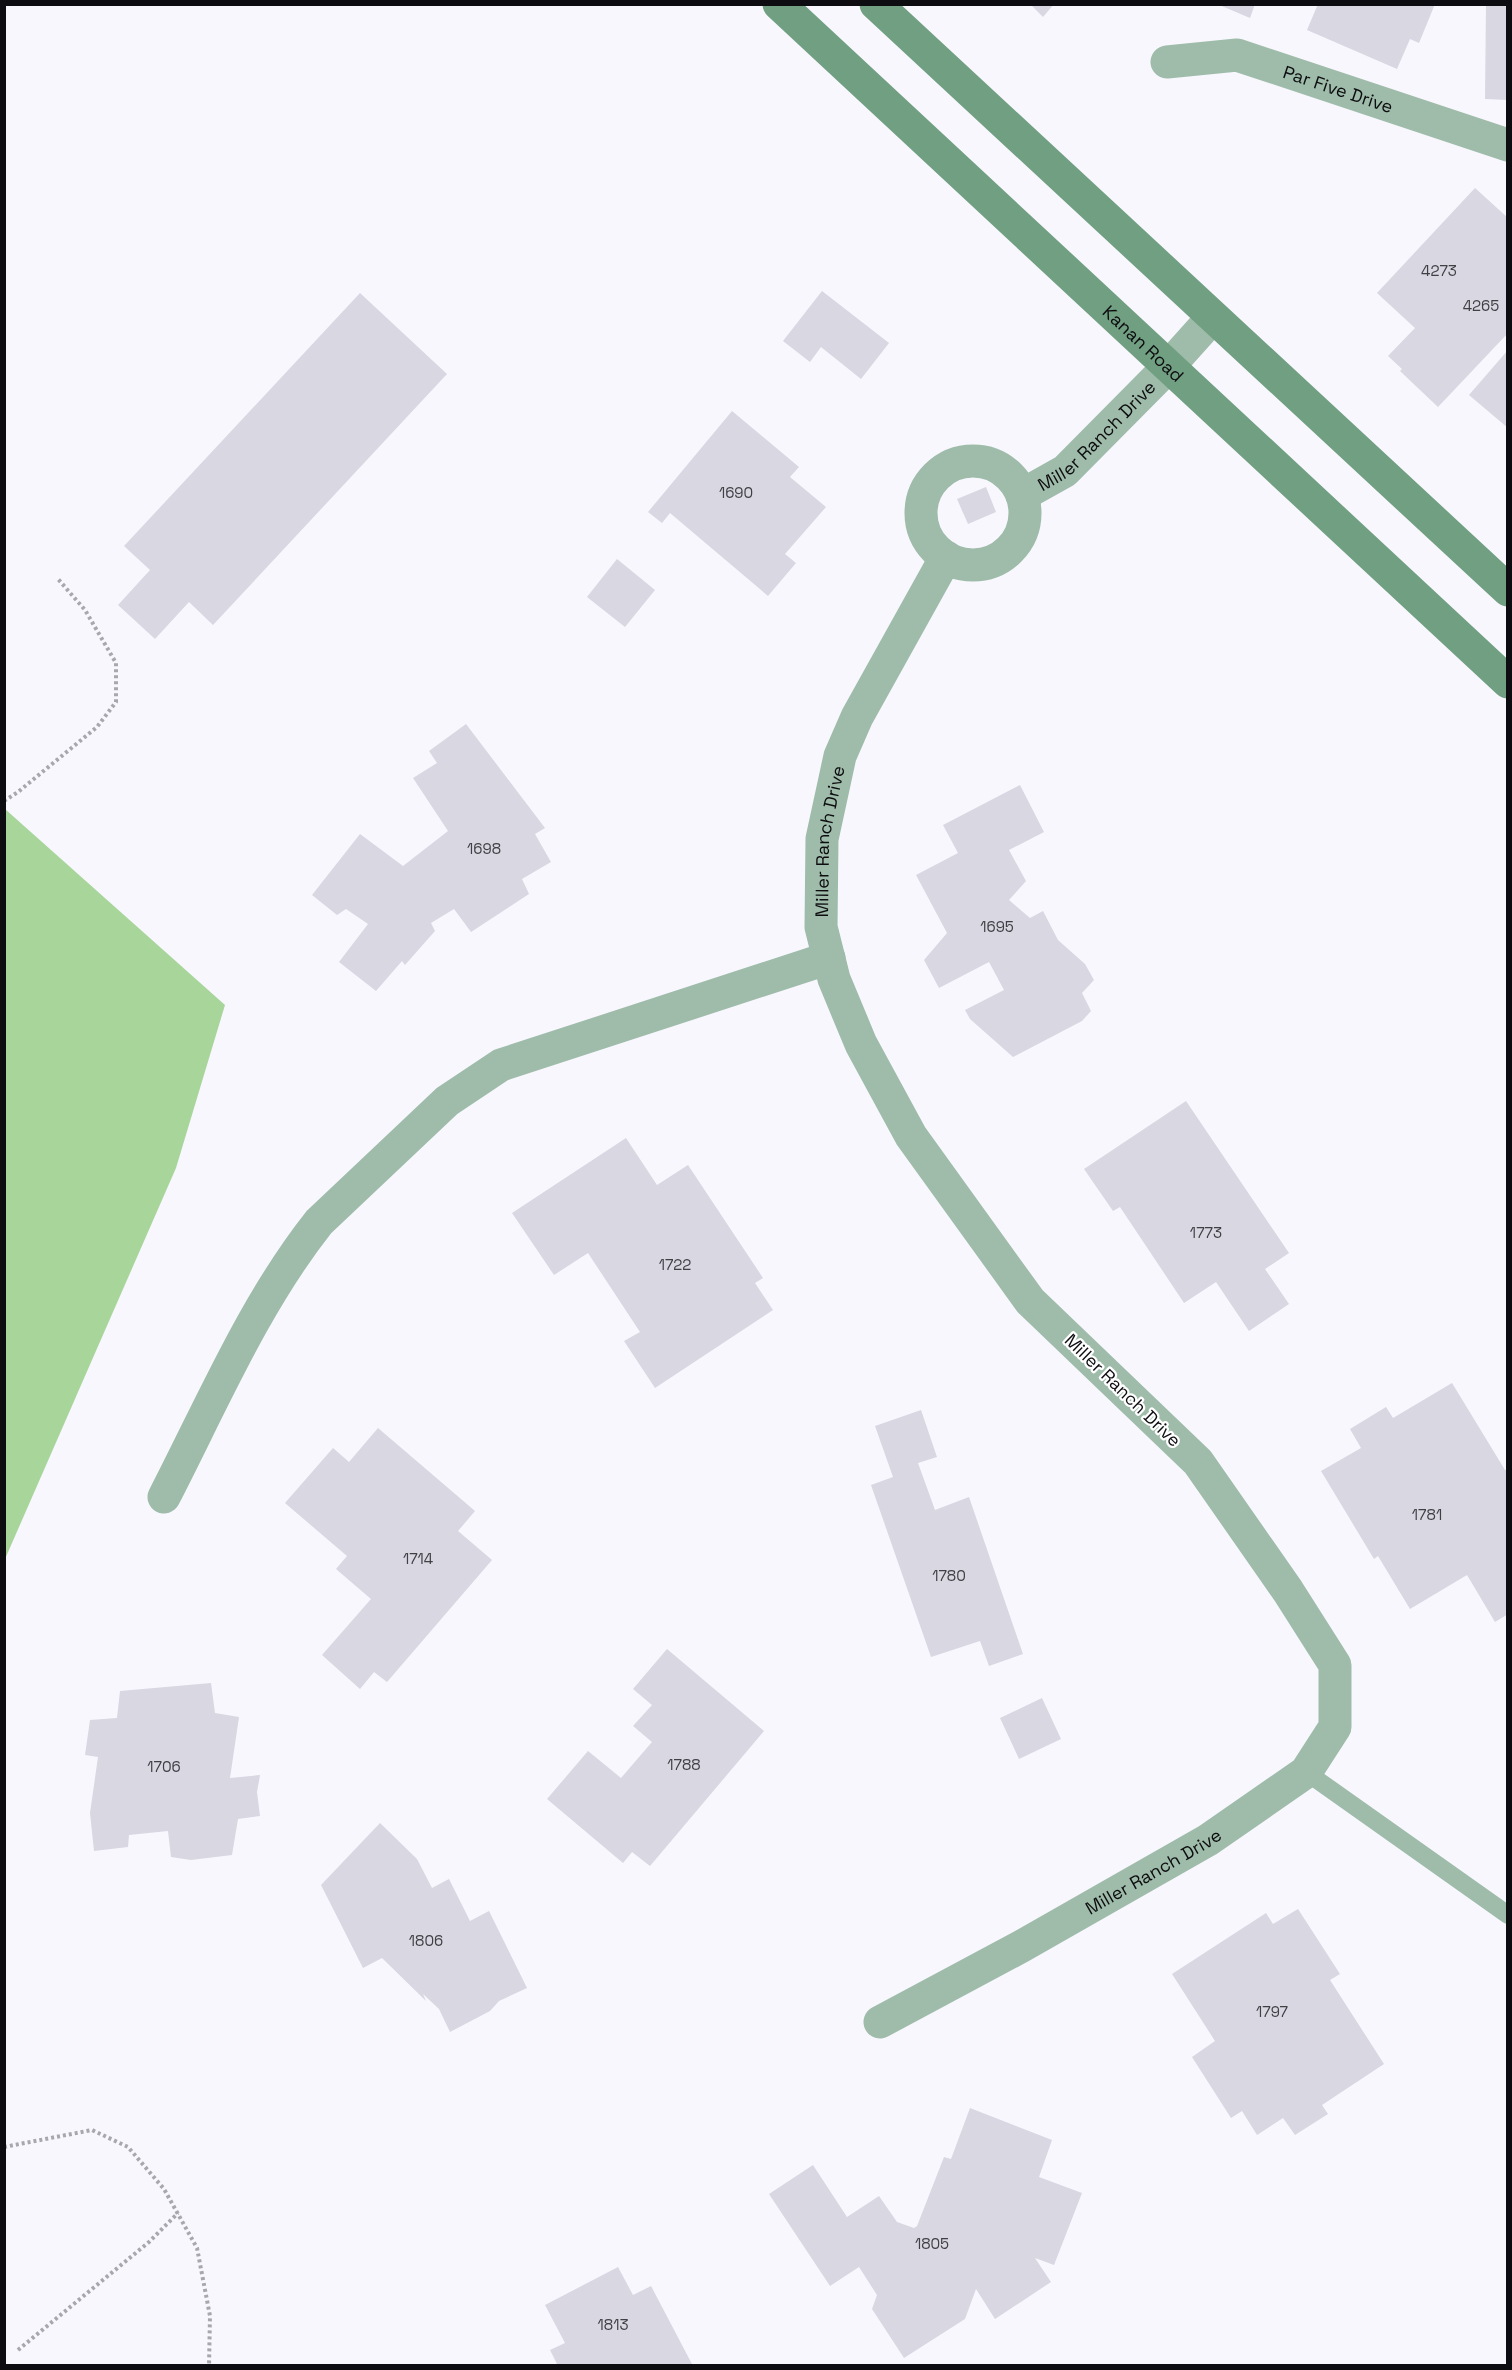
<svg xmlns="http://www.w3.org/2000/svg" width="1512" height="2370" viewBox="0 0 1512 2370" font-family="'Space Grotesk',sans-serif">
	<rect width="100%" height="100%" fill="#f8f7fe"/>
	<path fill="#a8d59a" d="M5,809L225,1005L176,1168L5,1559Z"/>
	<g fill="#d8d7e2">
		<path d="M1030,4H1054L1043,17Z"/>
		<path d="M1217,4H1255L1250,18Z"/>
		<path d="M1318,4H1435L1419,43L1410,39L1397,69L1307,30Z"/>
		<path d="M1486,4H1508V100L1485,99Z"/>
		<path d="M1475,188L1508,218V333L1438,407L1400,371L1402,369L1388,356L1415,328L1377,293Z"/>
		<path d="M822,291L889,343L861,379L821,347L810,362L783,341Z"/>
		<path d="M360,293L447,374L213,625L189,602L155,639L118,605L150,570L124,546Z"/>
		<path d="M1508,350V428L1469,395Z"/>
		<path d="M732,411L799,467L790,477L826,507L785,554L796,563L768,596L670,513L662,523L648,512Z"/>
		<path d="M986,487L996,512L968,524L957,499Z"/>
		<path d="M617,559L655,590L625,627L587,597Z"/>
		<path d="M466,724L545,828L535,834L551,862L522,879L529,894L471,932L454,909L431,923L435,931L405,965L402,961L376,991L339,962L368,924L346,909L337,915L312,895L360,834L403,866L448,831L413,778L437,763L429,751Z"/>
		<path d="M1020,785L1044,832L1009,850L1026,881L1009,900L1030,918L1043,911L1058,940L1085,964L1094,980L1082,993L1091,1011L1082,1021L1013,1057L970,1019L965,1010L1004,990L989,962L939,988L924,960L947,933L916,875L958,853L943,825Z"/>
		<path d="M1186,1101L1289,1253L1265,1269L1289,1304L1249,1331L1216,1282L1184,1303L1120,1207L1113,1211L1084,1169Z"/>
		<path d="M626,1138L657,1185L688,1165L763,1278L755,1283L773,1310L655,1388L624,1341L640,1332L588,1253L554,1275L512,1213Z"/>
		<path d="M1452,1383L1505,1470H1508V1567L1506,1568L1508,1571V1614L1495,1622L1467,1575L1410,1609L1378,1556L1374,1559L1321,1471L1361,1448L1350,1429L1386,1407L1393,1418Z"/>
		<path d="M921,1410L937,1457L918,1463L935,1510L969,1497L1023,1654L989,1666L980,1641L931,1657L871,1485L893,1477L875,1426Z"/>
		<path d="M378,1428L475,1511L458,1531L492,1560L387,1682L374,1672L360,1689L322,1655L371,1599L336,1569L347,1556L285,1503L333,1448L349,1462Z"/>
		<path d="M667,1649L764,1731L650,1866L632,1852L623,1863L547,1799L588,1751L621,1778L652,1742L633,1726L652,1705L633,1689Z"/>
		<path d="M211,1683L215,1713L239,1717L230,1778L260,1775L257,1792L260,1816L238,1819L232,1855L191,1860L171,1857L168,1831L129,1835L128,1847L94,1851L90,1813L98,1757L85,1755L90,1720L117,1718L120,1691Z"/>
		<path d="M1042,1698L1061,1739L1019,1759L1000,1718Z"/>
		<path d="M380,1823L417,1859L432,1888L449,1879L470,1921L489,1911L527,1988L499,2001L490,2011L450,2032L439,2009L423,1994L426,2001L382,1958L363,1968L321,1885Z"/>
		<path d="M1298,1909L1340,1974L1330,1980L1384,2064L1322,2105L1328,2114L1295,2135L1283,2118L1257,2135L1242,2111L1231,2118L1192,2057L1215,2041L1172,1974L1266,1913L1273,1924Z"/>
		<path d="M970,2108L1052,2140L1039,2177L1082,2193L1054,2265L1035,2258L1051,2282L995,2319L976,2289L965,2319L904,2358L872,2309L877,2295L859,2267L830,2286L769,2194L813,2165L847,2217L879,2196L897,2222L914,2228L917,2226L944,2157L951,2159Z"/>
		<path d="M618,2267L633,2295L651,2286L693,2366H558L550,2350L565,2343L545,2305Z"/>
	</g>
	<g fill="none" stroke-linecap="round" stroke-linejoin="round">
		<g stroke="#a8a7ad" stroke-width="4" stroke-dasharray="3 3" stroke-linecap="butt">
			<path d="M4,801L18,792L97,727L116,702V663L85,610L58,579"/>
			<path d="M4,2147L92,2130L128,2147L164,2189L197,2248L210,2316L209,2366"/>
			<path d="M18,2350L149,2242L178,2213"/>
		</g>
		<path stroke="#9ebca9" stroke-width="18" d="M1306,1772L1508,1915"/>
		<g stroke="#9ebca9" stroke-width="33">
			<path id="s1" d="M1167,62L1237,55L1508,145"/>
			<circle cx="973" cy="513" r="52"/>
			<path id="s2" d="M1022,495L1065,471L1169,366L1213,317"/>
			<path d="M164,1497C212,1404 254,1304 319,1222L447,1101L501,1065L829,958"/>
			<path id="s3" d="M880,2022L1022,1946L1208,1840L1306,1772L1335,1727V1665L1288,1591L1198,1462L1030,1301L911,1136L861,1044L834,979L821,927L822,839L840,756L857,717L946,557"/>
		</g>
		<g stroke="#719f82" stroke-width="33">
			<path id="s4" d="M779,4L1508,682"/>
			<path d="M876,4L1508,590"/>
		</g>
	</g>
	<g text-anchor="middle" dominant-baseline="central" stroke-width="4.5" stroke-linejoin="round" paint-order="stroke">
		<g font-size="15" fill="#403f44">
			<text x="1439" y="270">4273</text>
			<text x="1481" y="305">4265</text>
			<text x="736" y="492">1690</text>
			<text x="484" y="848">1698</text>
			<text x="997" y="926">1695</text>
			<text x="1206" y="1232">1773</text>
			<text x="675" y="1264">1722</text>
			<text x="1427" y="1514">1781</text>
			<text x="418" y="1558">1714</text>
			<text x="949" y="1575">1780</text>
			<text x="684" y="1764">1788</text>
			<text x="164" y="1766">1706</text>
			<text x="426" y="1940">1806</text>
			<text x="1272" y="2011">1797</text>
			<text x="932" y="2243">1805</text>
			<text x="613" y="2324">1813</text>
		</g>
		<g font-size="18" fill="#0d0c10" stroke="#fff">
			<text stroke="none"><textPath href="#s1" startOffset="177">Par Five Drive</textPath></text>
			<text stroke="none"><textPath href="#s4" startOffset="498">Kanan Road</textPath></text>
			<text stroke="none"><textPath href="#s2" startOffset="96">Miller Ranch Drive</textPath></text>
			<text stroke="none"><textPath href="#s3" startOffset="1606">Miller Ranch Drive</textPath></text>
			<text transform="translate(1123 1390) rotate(44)">Miller Ranch Drive</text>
			<text stroke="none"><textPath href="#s3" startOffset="312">Miller Ranch Drive</textPath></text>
		</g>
	</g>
	<rect width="1512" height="2370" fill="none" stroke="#0d0c10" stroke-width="12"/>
</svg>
